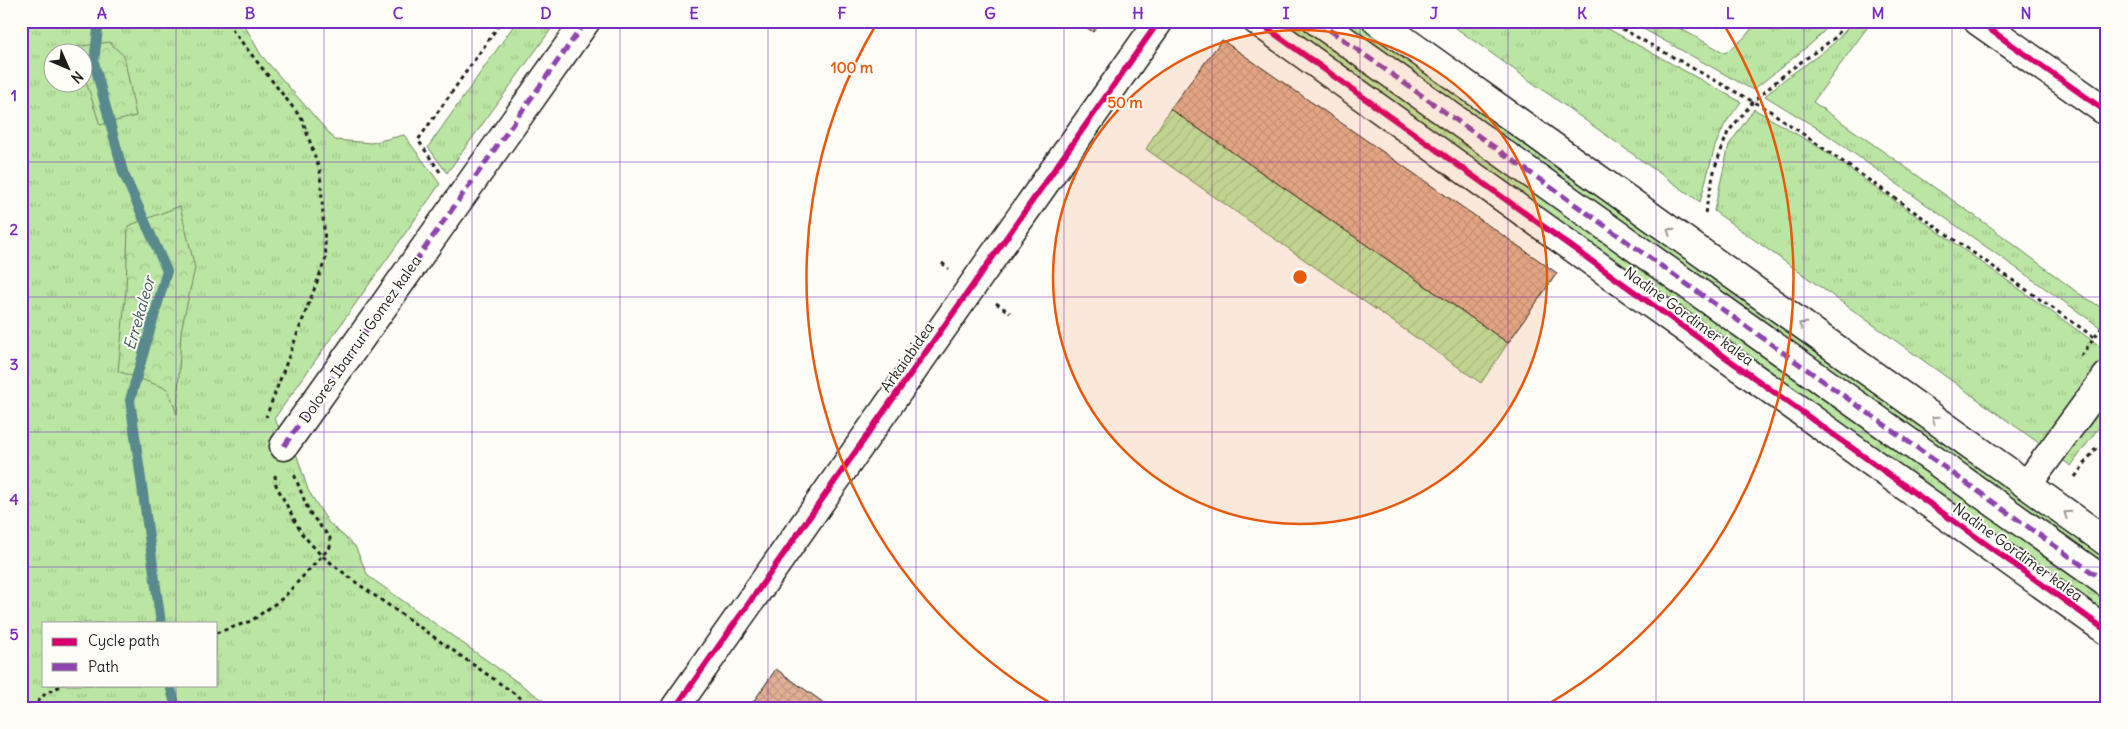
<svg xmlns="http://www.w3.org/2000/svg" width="2128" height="729" viewBox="0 0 2128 729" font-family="Delius,sans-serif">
	<defs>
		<pattern id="grass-tufts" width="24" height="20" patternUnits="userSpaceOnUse" patternTransform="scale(1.25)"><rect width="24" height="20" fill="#bbe5a2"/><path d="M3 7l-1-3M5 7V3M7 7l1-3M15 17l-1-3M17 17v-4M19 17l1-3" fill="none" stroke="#a0c48b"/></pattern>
		<pattern id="forest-crowns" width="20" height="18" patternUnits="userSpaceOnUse" patternTransform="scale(1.25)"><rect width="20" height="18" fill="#bbe5a2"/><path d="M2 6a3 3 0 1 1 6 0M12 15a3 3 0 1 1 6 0" fill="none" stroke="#a0c48b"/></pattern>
		<pattern id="garden-furrows" width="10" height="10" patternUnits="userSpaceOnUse" patternTransform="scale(1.25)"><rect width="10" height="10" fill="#bbe5a2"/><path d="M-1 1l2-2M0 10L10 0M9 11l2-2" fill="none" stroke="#a0c48b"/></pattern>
		<pattern id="building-cross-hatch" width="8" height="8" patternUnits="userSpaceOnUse" patternTransform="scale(1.25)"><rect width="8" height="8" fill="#e2b095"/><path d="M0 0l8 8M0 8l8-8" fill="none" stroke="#c19780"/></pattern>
	</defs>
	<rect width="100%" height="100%" fill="#fdfcf7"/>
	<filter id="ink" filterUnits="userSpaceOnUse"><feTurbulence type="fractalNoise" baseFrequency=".02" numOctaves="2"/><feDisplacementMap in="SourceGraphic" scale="10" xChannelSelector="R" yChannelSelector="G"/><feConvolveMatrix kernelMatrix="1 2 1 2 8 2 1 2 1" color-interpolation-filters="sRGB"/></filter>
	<g filter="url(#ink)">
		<g fill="url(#grass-tufts)" stroke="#6c805f" fill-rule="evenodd">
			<path d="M21,21H242L261,55L335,140L371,143L404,135L440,184L274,419L297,456L308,490L328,522L355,546L368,576L554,708H21ZM52,52H82V82H52ZM44,623H216V685H44Z"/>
			<path d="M517,21H557L447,173L428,147Z"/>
			<path d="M1298,21L2107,597V614L1290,33Z"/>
			<path d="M1336,21H1360L2107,553V570Z"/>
			<path d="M1446,21H1594L1741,102L1725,124L1715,146L1700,202Z"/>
			<path d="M1629,21H1666L1725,53L1743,39L1758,21H1834L1812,43L1753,90Z"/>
			<path d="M1852,21H1872L1813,102L1992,228L2078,293L2107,311V332L1822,131L1765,96C1773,89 1781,82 1789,76C1812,59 1837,46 1852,21Z"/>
			<path d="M1754,109L1820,148L2107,351V416L2071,466L1714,211L1729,145Z"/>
		</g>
		<g fill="url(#forest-crowns)" stroke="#6c805f">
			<path d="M109,42L124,56L136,116L100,125L83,72L82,52H76V47Z"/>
			<path d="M180,206L195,268L181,331L177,414L168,389L118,371L126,290L128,226Z"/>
		</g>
		<path fill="url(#garden-furrows)" stroke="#6c805f" d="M1170,109L1508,343L1481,383L1146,149Z"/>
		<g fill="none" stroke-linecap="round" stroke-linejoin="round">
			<g stroke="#58898d" stroke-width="10">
				<path d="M99,21L94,62L123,172L167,271L130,400L161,623"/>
				<path d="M170,685L176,708"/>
			</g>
		</g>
		<g fill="url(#building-cross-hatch)" stroke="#1c1c1c">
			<path d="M1077,21H1101L1093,32Z"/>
			<path d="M1222,40L1557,273L1508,343L1170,109Z"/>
			<path d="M776,669L831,708H749Z"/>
		</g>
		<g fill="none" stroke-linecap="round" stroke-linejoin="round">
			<g stroke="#1c1c1c" stroke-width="31">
				<g id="street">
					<path d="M1257,21L2107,631"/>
					<path d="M1317,21L2107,583"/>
					<path d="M1377,21L2107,542"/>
					<path d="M1978,21L2107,112"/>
					<path d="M284,446L586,21"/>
					<path d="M2027,485L2107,376"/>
					<path d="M675,708L1159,21"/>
				</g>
			</g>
			<g stroke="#1c1c1c" stroke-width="3" stroke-dasharray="4 4" stroke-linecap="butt">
				<path d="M230,21L233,31L302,119L320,171L326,258L266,417"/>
				<path d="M1608,21L1770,111L2094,337"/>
				<path d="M440,172L418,140L502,21"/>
				<path d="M1705,213L1715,167L1728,132L1753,102L1787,72L1836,37L1845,21"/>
				<path d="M942,263L949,269"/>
				<path d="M996,303L1010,313"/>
				<path d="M2081,356L2107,320"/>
				<path d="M275,475L276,485L302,534L321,555L354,581L535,708"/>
				<path d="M2075,477L2098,445"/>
				<path d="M216,633L251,621L283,598L330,547V538L309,512L294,474"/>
				<path d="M32,708L46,693L63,685"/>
			</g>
			<use href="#street" stroke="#fdfcf7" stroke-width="28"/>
			<g stroke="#8e44ad" stroke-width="5" stroke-dasharray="10 5" stroke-linecap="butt">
				<path d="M1317,21L2107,583"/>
				<path d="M284,446L586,21"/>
			</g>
			<g stroke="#fdfcf7" stroke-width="9">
				<g id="cycleway">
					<path d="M1257,21L2107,631"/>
					<path d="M1978,21L2107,112"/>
					<path d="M675,708L1159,21"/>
				</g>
			</g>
			<use href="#cycleway" stroke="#d6006c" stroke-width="6"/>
		</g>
		<defs><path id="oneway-chevron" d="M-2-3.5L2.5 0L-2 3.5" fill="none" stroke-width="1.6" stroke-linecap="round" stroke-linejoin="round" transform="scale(1.25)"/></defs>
		<g stroke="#989794">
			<use href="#oneway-chevron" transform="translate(1670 231) rotate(-145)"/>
			<use href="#oneway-chevron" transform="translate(1802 325) rotate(-145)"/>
			<use href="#oneway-chevron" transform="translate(1935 419) rotate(-145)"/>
			<use href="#oneway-chevron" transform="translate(2067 514) rotate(-145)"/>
		</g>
	</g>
	<path fill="none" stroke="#7b2cbf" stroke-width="1" stroke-opacity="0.55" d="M176,21V623M324,21V708M472,21V708M620,21V708M768,21V708M916,21V708M1064,21V708M1212,21V708M1360,21V708M1508,21V708M1656,21V708M1804,21V708M1952,21V708M21,162H2107M21,297H2107M21,432H2107M21,567H2107M176,685V708"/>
	<circle cx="1300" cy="277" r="247" fill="#e8590c" fill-opacity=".12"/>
	<g fill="none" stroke="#e8590c" stroke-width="2.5">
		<circle cx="1300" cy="277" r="247"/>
		<path d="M1057 707A494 494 0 0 1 877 23M1723 23A494 494 0 0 1 1543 707"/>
	</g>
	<g text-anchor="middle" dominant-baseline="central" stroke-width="4" stroke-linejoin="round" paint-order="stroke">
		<g font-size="15" fill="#1c1c1c" stroke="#fdfcf7">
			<text transform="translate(1689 316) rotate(36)">Nadine Gordimer kalea</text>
			<text transform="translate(360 339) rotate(-55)">Dolores Ibarruri Gomez kalea</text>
			<text transform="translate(907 357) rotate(-55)">Arkaiabidea</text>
			<text transform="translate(2018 552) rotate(36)">Nadine Gordimer kalea</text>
		</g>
		<g font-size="16" font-style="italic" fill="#3f5b5e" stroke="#fdfcf7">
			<text transform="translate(139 313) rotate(-74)">Errekaleor</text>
		</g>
	</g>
	<circle cx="1300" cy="277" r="8" fill="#e8590c" stroke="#fdfcf7" stroke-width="2.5"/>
	<g font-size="15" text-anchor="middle" font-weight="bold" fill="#e8590c" stroke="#fdfcf7" stroke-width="4" stroke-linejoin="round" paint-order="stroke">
		<text x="852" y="73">100 m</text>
		<text x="1125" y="108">50 m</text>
	</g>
	<rect width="2128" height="729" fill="none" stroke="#fdfcf7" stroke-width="55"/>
	<rect x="42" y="622" width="175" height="65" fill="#fdfcf7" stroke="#a3a29f"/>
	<rect x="52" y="638" width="25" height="8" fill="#d6006c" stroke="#a3a29f"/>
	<text x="88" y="646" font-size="15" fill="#1c1c1c">Cycle path</text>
	<rect x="52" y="663" width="25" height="8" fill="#8e44ad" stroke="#a3a29f"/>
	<text x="88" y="672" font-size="15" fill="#1c1c1c">Path</text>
	<g transform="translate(68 68) rotate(135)"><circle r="24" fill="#fdfcf7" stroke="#a3a29f"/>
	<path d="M0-4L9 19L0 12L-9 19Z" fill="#1c1c1c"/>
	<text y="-8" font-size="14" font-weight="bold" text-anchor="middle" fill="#1c1c1c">N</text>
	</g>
	<rect x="28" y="28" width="2072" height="674" fill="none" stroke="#7b2cbf" stroke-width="2"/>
	<g font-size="16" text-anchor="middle" font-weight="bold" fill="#7b2cbf">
		<text x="102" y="19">A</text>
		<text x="250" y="19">B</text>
		<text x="398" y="19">C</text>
		<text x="546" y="19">D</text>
		<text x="694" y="19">E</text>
		<text x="842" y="19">F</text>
		<text x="990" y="19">G</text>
		<text x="1138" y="19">H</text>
		<text x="1286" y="19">I</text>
		<text x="1434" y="19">J</text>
		<text x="1582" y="19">K</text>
		<text x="1730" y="19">L</text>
		<text x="1878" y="19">M</text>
		<text x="2026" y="19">N</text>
		<text x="14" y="101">1</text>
		<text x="14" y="235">2</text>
		<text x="14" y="370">3</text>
		<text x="14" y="505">4</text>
		<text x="14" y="640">5</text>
	</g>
</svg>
